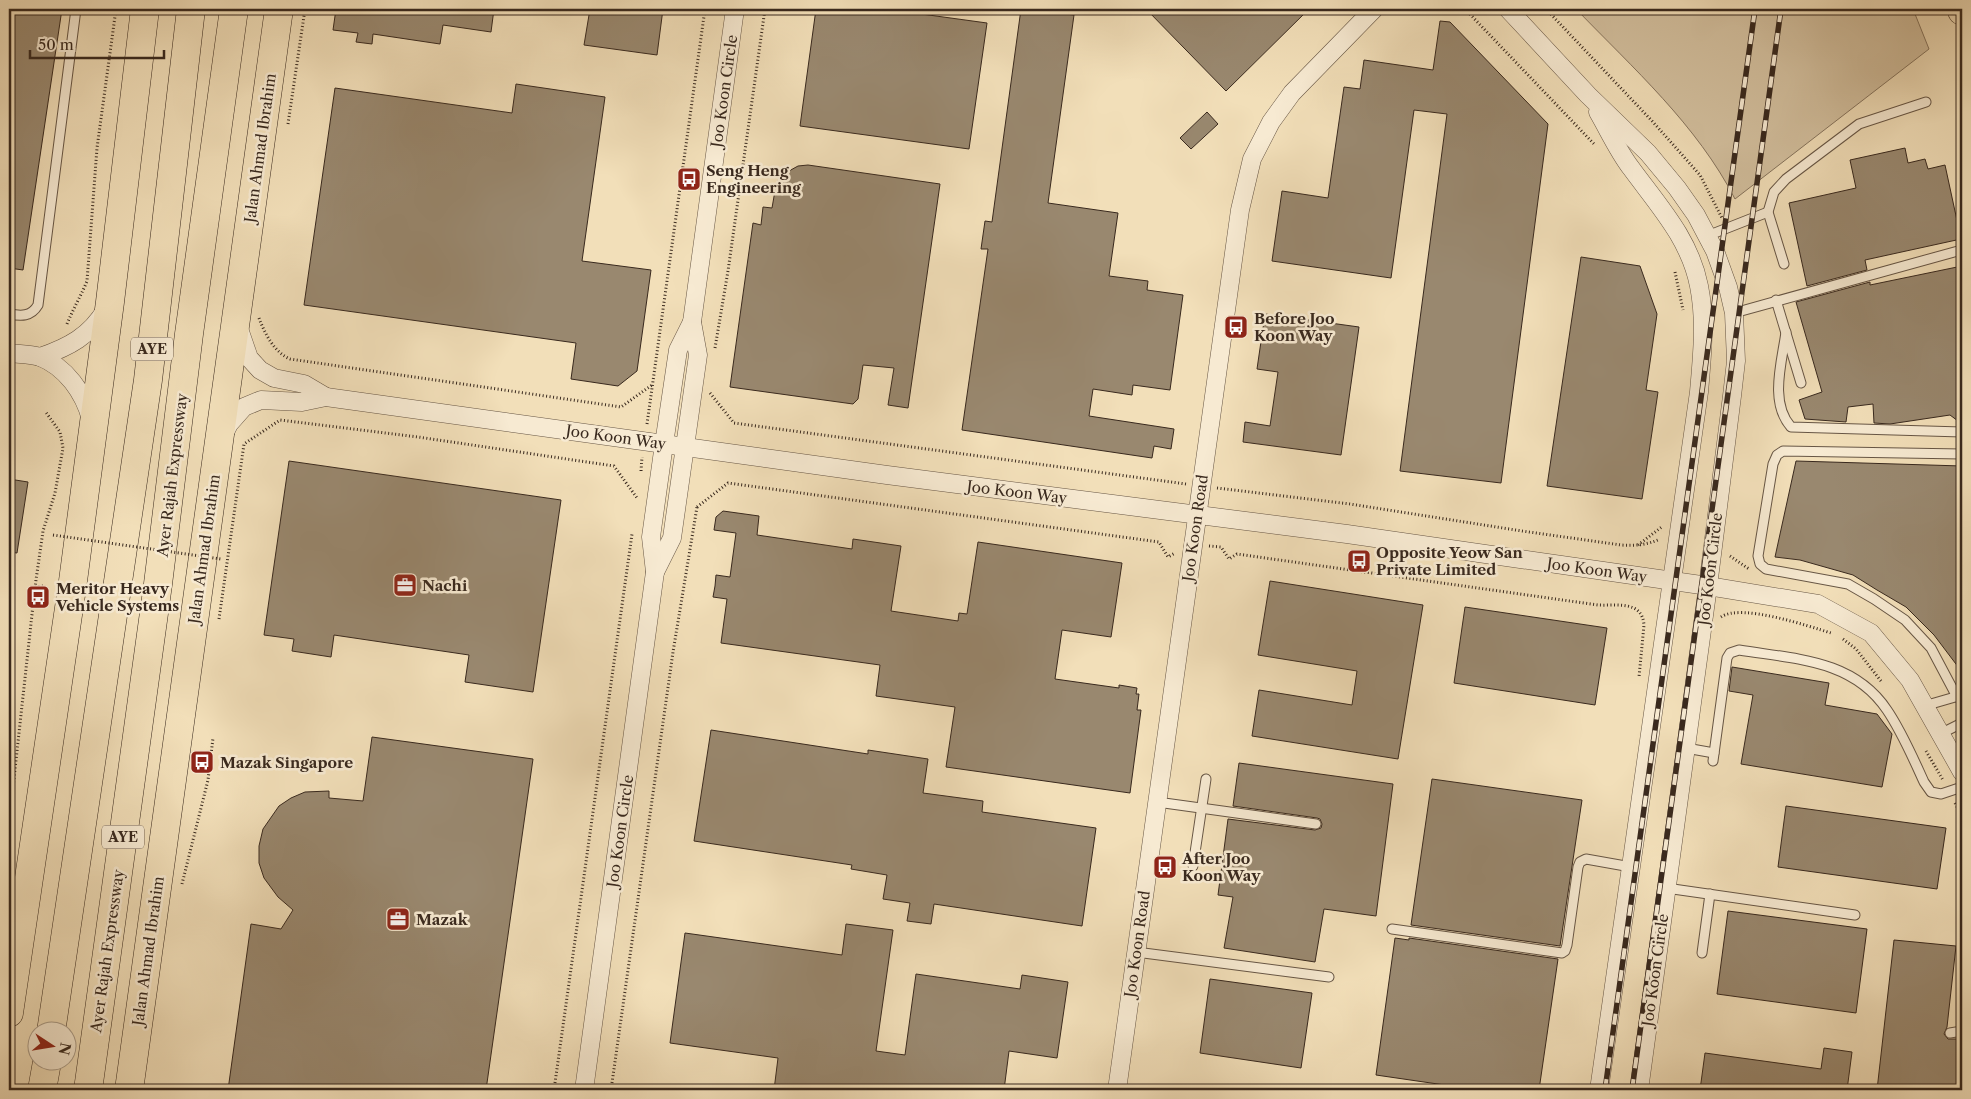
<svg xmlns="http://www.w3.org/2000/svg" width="1971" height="1099" viewBox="0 0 1971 1099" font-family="'Libre Caslon Text',serif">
	<rect width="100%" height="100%" fill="#f2dfb9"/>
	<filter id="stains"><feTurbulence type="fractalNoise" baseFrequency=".004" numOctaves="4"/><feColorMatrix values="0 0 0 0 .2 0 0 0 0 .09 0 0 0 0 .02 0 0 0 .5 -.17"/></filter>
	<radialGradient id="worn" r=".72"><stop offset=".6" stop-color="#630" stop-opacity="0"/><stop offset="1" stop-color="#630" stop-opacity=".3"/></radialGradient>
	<path fill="#d3c09f" stroke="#86745e" d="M1576,9H1913L1929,49L1735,199C1697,125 1633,68 1576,9Z"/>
	<g fill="#99886f" stroke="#39291e">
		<path d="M9,9H62L23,270L9,268Z"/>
		<path d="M336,9H494L491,32L443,25L440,44L373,34L372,44L356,42L358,33L333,30Z"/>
		<path d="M590,9H663L657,55L584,45Z"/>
		<path d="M816,9H885L987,23L969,149L800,126Z"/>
		<path d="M1021,9L1074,15L1048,203L1118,213L1109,276L1148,281L1147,290L1183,295L1170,390L1133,385L1132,395L1093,389L1089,416L1174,429L1171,449L1154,446L1152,458L962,430L988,249H981L985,221L992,222Z"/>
		<path d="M1146,9H1309L1226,91Z"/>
		<path d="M1440,21L1450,22L1548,124L1501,483L1400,471L1447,114L1414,110L1391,278L1272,261L1282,191L1328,198L1344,87L1360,89L1364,60L1433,70Z"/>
		<path d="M516,84L605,97L582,261L651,270L637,371L618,386L571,379L576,343L304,305L335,88L512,113Z"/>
		<path d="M1207,112L1218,124L1191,149L1180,138Z"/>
		<path d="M1905,148L1908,163L1925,159L1928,169L1945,165L1961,239L1865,260L1867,270L1807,286L1789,203L1856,188L1850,160Z"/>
		<path d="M808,165L940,184L908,408L888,405L894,368L863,365L858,399L853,404L730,387L753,223L761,225L763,207L772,208L776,185L780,176L798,166Z"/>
		<path d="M1581,257L1640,266L1657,314L1646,390L1658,392L1642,499L1547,486Z"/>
		<path d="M1962,266V424L1950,415L1890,424L1874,423L1873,404L1848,407L1846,422L1805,419L1799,400L1822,392L1796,302L1870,282V285Z"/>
		<path d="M1265,314L1359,327L1341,455L1243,442L1245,422L1270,426L1278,372L1257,369Z"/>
		<path d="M289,461L561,500L533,692L465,682L469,655L334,635L331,657L292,651L294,639L264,635Z"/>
		<path d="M1796,461L1962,466V672L1934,635L1906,607L1877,590L1853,575L1800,560L1775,557Z"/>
		<path d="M9,479L28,482L17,553L9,552Z"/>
		<path d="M723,511L759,516L757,535L852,549L853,539L901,546L891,611L958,621L959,613L967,614L978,542L1122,563L1111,637L1062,630L1055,679L1119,688V685L1137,688L1136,694H1139L1137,710H1141L1130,793L946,767L955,707L876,696L880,665L721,643L727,599L713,597L715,586L716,575L730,577L736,533L714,530L716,517Z"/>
		<path d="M1270,581L1423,605L1398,759L1252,736L1259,690L1352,705L1357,671L1258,655Z"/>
		<path d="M1465,607L1607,628L1595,705L1454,683Z"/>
		<path d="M1732,667L1829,683L1825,705L1877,714L1892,734L1882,787L1741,764L1753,695L1729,691Z"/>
		<path d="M711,730L868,754V750L928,759L923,793L983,801L982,812L1096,828L1082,926L934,904L931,924L907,921L910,903L883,899L887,875L851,869L852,865L694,841Z"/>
		<path d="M372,737L533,759L486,1090H228L251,924L281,929L293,910L278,897L264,878L259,863V846L263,829L279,806L291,798L305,792L329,791V798L363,801Z"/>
		<path d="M1239,763L1393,784L1376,916L1324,909L1315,962L1224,948L1233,897L1218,895L1228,819L1315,830L1321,828L1322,824L1320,819L1317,818L1233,806Z"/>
		<path d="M1432,779L1582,800L1560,946L1411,925Z"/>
		<path d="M1786,806L1946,828L1937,889L1778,867Z"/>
		<path d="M1728,911L1867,929L1856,1013L1717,994Z"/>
		<path d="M846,924L893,930L876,1051L905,1055L916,974L1020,989L1022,975L1068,982L1057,1058L1009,1051L1004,1090H774L778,1058L670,1043L685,933L842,955Z"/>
		<path d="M1395,938L1409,940V938L1558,959L1539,1090H1479L1376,1075Z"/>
		<path d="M1894,940L1956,946L1947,1027L1944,1034L1948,1039H1962V1090H1877Z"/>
		<path d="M1210,979L1312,993L1301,1068L1200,1053Z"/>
		<path d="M1824,1048L1852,1052L1847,1090H1700L1705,1053L1821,1069Z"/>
	</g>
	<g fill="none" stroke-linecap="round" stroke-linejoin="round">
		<g stroke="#675645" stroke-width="11">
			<g id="lane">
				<path d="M1707,236L1768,212"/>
				<path d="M1784,264L1768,212L1774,192L1786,179L1859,124L1926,102"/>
				<path d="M1776,300L1801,383"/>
				<path d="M1734,313L1958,251L1962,252"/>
				<path d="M9,314C21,316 31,317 38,305L76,9"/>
				<path d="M1786,332C1782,362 1769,402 1791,427L1962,432"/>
				<path d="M1957,697L1931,648L1905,620L1874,599L1848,584L1766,569L1760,564L1758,556L1773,464L1777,455L1783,451L1962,454"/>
				<path d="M1924,706L1962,695"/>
				<path d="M1940,734L1962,723"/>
				<path d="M1686,748L1714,753"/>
				<path d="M1713,761L1727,658L1730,653L1739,650C1794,659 1853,659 1887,710C1902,732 1913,758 1924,782L1931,792L1941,794L1962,787"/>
				<path d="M1157,802L1316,824"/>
				<path d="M1193,866L1206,779"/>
				<path d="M1666,888L1855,915"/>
				<path d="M1392,929L1562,953L1565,951L1567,945L1578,867L1580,862L1586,859L1631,867"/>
				<path d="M1136,952L1329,977"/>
				<path d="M1702,953L1710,894"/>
				<path d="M1950,1033L1962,1031"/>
			</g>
		</g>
		<g stroke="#675645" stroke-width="19">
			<g id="street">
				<path d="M1508,9L1588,95L1648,153L1677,188L1696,215L1715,251L1728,287L1734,313L1736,361L1732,396L1708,586L1639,1090"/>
				<path d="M1598,112C1609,131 1618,151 1631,168C1658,205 1690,239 1699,286C1706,321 1702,357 1699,392L1599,1090"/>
				<path d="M238,326L249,358L260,370L274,378L304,384L326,397"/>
				<path d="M9,353C18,354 31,354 40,357C66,367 84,393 91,419"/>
				<path d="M40,357C69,347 90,336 106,309"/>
				<path d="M223,436L229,424L244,407L261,400L302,402L326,397L887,475L1347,534L1708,586L1818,604L1871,633L1910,680L1962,772"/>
				<path d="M655,572L672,538L698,355L692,322L735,9"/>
				<path d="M584,1090L655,572L651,537L664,444L678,350L692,322"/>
				<path d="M1117,1090L1240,210L1252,159L1271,122L1292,93L1374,9"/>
			</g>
		</g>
		<g stroke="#39291e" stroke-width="29">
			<g id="primary">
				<path d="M9,1013L73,581L110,302L145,9"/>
				<path d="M129,1090L279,9"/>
			</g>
		</g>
		<g stroke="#39291e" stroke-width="29">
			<g id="highway">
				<path d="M1962,9V11"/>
				<path d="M51,1032L148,380L191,9"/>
				<path d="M42,1090L47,1062"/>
				<path d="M88,1090L158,584L189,334L234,9"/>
			</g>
		</g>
		<g stroke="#39291e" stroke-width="3" stroke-dasharray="1 2.5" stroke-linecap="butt">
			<path d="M1465,9L1594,144"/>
			<path d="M1546,9L1653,122L1700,175L1722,218"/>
			<path d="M288,124L305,9"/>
			<path d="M1675,272L1683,310"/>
			<path d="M259,318C265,334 274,352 290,359L621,407L652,385"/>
			<path d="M67,324C73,309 81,296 87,281L97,148L116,9"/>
			<path d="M715,348L728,271L765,9"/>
			<path d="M710,393L734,423L1186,484"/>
			<path d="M647,424L705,9"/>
			<path d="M641,471L642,457"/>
			<path d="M1217,488L1350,504L1522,531L1621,545C1635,546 1647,545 1660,539"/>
			<path d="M697,507L728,483L1159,542L1168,557L1175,553"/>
			<path d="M1638,545L1663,526"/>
			<path d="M1209,546L1221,547L1229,559L1237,554L1598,605C1617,606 1642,600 1644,625L1639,677"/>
			<path d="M1730,556L1749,569"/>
			<path d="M43,586L35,587L43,531L55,493L63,448L60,432L45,411"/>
			<path d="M1721,617C1741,603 1808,626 1831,633"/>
			<path d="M219,619L244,444L280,420L418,437L614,466L637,498"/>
			<path d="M1843,639L1856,649L1881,681"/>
			<path d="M1926,751L1943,780"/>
			<path d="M1955,803L1962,816"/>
			<path d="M9,824L35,587"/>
			<path d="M182,884L208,780L213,738"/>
			<path d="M554,1090L632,534"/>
			<path d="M611,1090L673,652L697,507"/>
		</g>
		<use href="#lane" stroke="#f7ead2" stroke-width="9"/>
		<use href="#street" stroke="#f7ead2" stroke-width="18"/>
		<use href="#primary" stroke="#f2dfb9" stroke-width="28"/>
		<use href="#highway" stroke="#f2dfb9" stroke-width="28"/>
		<g stroke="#39291e" stroke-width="5.5">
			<g id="rail">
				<path d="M1605,1090L1755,9"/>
				<path d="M1632,1090L1781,9"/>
			</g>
		</g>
		<use href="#rail" stroke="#f7ead2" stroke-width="4" stroke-dasharray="11" stroke-linecap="butt"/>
		<path stroke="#39291e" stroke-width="3" stroke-dasharray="1 2.5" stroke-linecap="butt" d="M53,535L221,559"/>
	</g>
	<defs>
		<g id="bus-square" transform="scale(1.25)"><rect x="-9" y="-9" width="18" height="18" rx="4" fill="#8f2418" stroke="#f7ead2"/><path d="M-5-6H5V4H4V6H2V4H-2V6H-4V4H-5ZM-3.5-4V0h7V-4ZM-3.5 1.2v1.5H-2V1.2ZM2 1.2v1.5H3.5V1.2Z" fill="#fff"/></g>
		<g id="office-square" transform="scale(1.25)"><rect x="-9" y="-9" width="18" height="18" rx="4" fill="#8f2418" stroke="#f7ead2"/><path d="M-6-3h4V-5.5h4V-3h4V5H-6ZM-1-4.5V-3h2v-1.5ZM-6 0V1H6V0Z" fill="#fff"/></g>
	</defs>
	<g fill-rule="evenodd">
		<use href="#bus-square" x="689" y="179"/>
		<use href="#bus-square" x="1236" y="327"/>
		<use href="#bus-square" x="1359" y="561"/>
		<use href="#office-square" x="405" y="585"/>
		<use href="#bus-square" x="38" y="597"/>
		<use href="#bus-square" x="202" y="762"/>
		<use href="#bus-square" x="1165" y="867"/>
		<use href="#office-square" x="398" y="919"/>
	</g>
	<g text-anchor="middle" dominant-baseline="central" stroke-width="5" stroke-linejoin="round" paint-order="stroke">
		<g fill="#f7ead2" stroke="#726354" stroke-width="1">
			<rect x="131" y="337.5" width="42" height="23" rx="4"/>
			<rect x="102" y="825.5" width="42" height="23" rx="4"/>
		</g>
		<g font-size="14" font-weight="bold" fill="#39291e">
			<text x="152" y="349">AYE</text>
			<text x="123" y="837">AYE</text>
		</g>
		<g font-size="15" fill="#39291e" stroke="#f7ead2">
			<text transform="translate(724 91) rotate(-82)">Joo Koon Circle</text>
			<text transform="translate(260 148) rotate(-82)">Jalan Ahmad Ibrahim</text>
			<text transform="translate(616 437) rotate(8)">Joo Koon Way</text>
			<text transform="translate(172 475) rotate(-83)">Ayer Rajah Expressway</text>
			<text transform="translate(1017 492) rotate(7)">Joo Koon Way</text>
			<text transform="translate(1195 528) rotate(-82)">Joo Koon Road</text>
			<text transform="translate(204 549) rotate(-82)">Jalan Ahmad Ibrahim</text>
			<text transform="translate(1710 569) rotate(-83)">Joo Koon Circle</text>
			<text transform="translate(1597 570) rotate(8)">Joo Koon Way</text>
			<text transform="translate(620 831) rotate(-82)">Joo Koon Circle</text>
			<text transform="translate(1137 944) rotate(-82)">Joo Koon Road</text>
			<text transform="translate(107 951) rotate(-82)">Ayer Rajah Expressway</text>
			<text transform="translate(148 951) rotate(-82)">Jalan Ahmad Ibrahim</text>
			<text transform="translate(1655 970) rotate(-82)">Joo Koon Circle</text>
		</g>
		<g font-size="15" font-weight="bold" fill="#39291e" stroke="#f7ead2" text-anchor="start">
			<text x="706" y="170">Seng Heng<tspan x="706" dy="17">Engineering</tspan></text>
			<text x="1254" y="318">Before Joo<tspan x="1254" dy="17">Koon Way</tspan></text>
			<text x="1376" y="552">Opposite Yeow San<tspan x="1376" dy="17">Private Limited</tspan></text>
			<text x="422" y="585">Nachi</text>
			<text x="56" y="588">Meritor Heavy<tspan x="56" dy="17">Vehicle Systems</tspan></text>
			<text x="220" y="762">Mazak Singapore</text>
			<text x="1182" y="858">After Joo<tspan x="1182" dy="17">Koon Way</tspan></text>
			<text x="416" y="919">Mazak</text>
		</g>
	</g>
	<rect width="1971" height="1099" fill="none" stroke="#f2dfb9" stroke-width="30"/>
	<rect x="10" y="10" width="1951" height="1079" fill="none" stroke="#39291e" stroke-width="2.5"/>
	<rect x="15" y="15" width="1941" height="1069" fill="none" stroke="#39291e"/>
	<g transform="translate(52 1046) rotate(102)"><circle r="24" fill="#f7ead2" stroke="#ab9d8a"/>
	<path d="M0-4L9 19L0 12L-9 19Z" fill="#8f2418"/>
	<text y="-8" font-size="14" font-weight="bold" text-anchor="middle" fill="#39291e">N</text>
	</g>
	<path d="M30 50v8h134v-8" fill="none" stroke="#39291e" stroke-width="2.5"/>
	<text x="38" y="50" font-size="15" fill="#39291e" stroke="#f7ead2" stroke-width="4" paint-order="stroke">50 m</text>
	<rect width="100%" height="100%" filter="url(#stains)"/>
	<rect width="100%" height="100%" fill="url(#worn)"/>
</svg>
